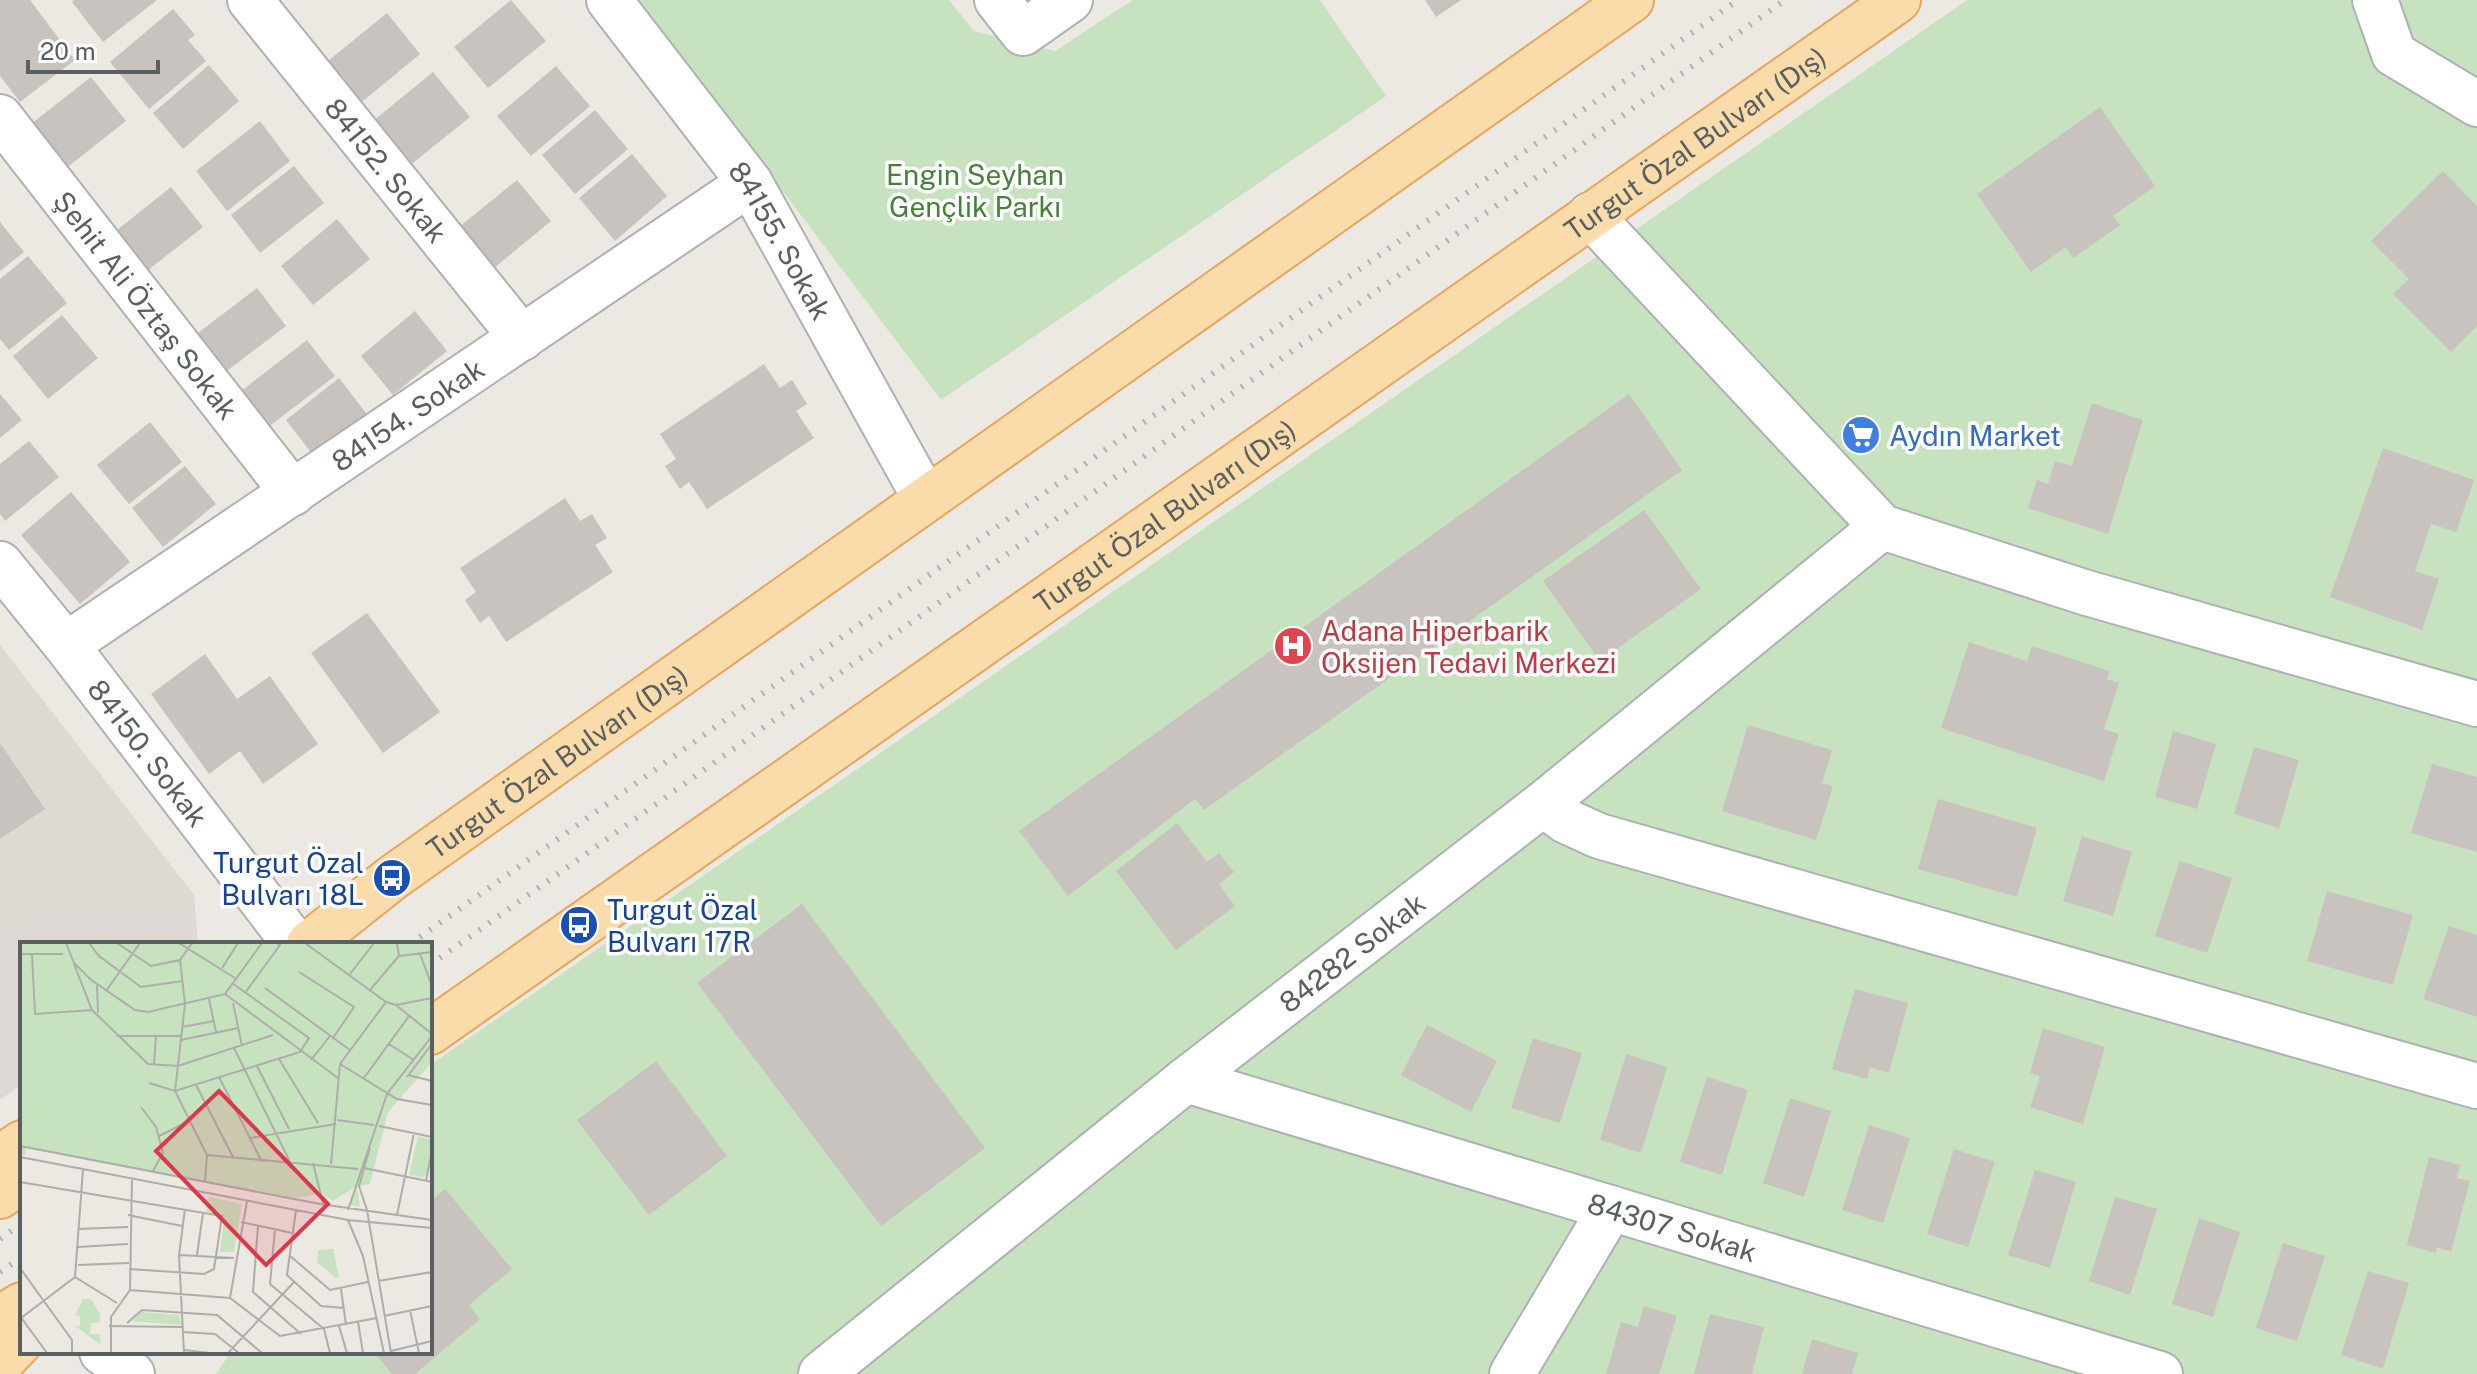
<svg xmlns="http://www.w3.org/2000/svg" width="2477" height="1374" viewBox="0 0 2477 1374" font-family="'Public Sans',sans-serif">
	<rect width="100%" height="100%" fill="#ece8e2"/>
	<path fill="#dfd9d3" d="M0,645L194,895L198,944H22V1084L0,1100Z"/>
	<g fill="#c7e2bf">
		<path d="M638,0H949L974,31L1055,51L1133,0H1320L1386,96L941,400Z"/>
		<path d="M1967,0H2477V1374H216L231,1352H430V1065Z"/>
	</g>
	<g fill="#c8c3bf">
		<path d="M0,0H30L75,60L20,102L0,76Z"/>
		<path d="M74,0H157L103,42L72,2Z"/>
		<path d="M511,0L546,41L488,88L454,47Z"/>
		<path d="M1425,0H1461L1436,17Z"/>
		<path d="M173,9L195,35L188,40L206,61L149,109L110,62Z"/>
		<path d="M387,13L420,54L357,106L323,65Z"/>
		<path d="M209,65L239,101L183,149L153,113Z"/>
		<path d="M556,66L590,106L531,156L497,116Z"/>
		<path d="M433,72L470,117L409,166L373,121Z"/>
		<path d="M91,77L126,121L65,169L31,124Z"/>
		<path d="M2100,107L2155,186L2113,216L2120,225L2073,258L2066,247L2031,272L1977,194Z"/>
		<path d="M595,110L628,149L575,194L542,155Z"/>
		<path d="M260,121L290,161L227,211L196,171Z"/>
		<path d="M632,154L667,196L615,241L579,198Z"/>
		<path d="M294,166L324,203L260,253L231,215Z"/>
		<path d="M2443,171L2477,206V326L2451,352L2393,294L2409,279L2371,241Z"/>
		<path d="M517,180L551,221L488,273L454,231Z"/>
		<path d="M171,187L203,227L138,278L107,238Z"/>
		<path d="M337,219L370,259L313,305L281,266Z"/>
		<path d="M0,222L24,252L0,271Z"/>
		<path d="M28,256L67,303L9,350L0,339V279Z"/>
		<path d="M257,288L286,326L223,374L194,336Z"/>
		<path d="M415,311L447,351L393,395L361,356Z"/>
		<path d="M62,315L98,358L48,399L13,356Z"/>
		<path d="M307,340L335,376L263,431L236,395Z"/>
		<path d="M764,364L780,388L792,380L807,404L796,411L814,438L707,509L689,482L680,489L665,466L676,459L660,434Z"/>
		<path d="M339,378L369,417L316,459L286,420Z"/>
		<path d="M0,394L22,420L0,438Z"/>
		<path d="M1629,394L1682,470L1204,810L1195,799L1068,896L1019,831Z"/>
		<path d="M2092,403L2143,420L2108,534L2028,508L2037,480L2048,484L2055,461L2072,466Z"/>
		<path d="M150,422L182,462L129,504L97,465Z"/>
		<path d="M29,441L59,477L5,521L0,514V464Z"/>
		<path d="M2383,448L2474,480L2456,532L2431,524L2415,571L2439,579L2422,630L2330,597Z"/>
		<path d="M185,466L216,504L163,547L132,508Z"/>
		<path d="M71,492L130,562L80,604L21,535Z"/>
		<path d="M565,498L580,521L592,514L607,538L595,545L613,572L506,642L489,616L480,623L465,600L476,592L460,568Z"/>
		<path d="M1644,510L1701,589L1600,661L1543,581Z"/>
		<path d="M367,613L440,712L383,753L311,653Z"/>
		<path d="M1969,642L2027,661L2032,646L2110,671L2107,679L2119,683L2104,729L2119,734L2104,781L1941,728Z"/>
		<path d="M205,654L237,699L270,676L318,744L263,784L240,751L209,774L151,694Z"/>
		<path d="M1748,725L1832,750L1822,783L1833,786L1816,840L1722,811Z"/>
		<path d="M2173,731L2216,744L2197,809L2155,797Z"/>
		<path d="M0,743L45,809L0,839Z"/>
		<path d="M2254,747L2299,760L2279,828L2234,814Z"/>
		<path d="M2432,764L2477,777V852L2411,833Z"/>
		<path d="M1938,799L2037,828L2017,897L1918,869Z"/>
		<path d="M1177,823L1207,862L1219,853L1234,872L1219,884L1235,906L1176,950L1116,871Z"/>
		<path d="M2082,836L2132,852L2113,916L2063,901Z"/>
		<path d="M2180,861L2232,878L2207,953L2155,936Z"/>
		<path d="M2327,891L2413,915L2393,985L2307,961Z"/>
		<path d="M802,904L985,1148L881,1226L697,983Z"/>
		<path d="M2449,926L2477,935V1017L2423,999Z"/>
		<path d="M1855,989L1908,1003L1889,1073L1870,1067L1867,1079L1832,1069Z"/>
		<path d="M1427,1025L1497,1061L1471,1112L1401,1075Z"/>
		<path d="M2043,1028L2105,1047L2083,1124L2030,1107L2040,1076L2030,1073Z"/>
		<path d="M1533,1038L1582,1053L1560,1123L1511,1108Z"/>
		<path d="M1626,1054L1667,1067L1641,1153L1600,1140Z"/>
		<path d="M656,1061L727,1156L649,1215L577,1120Z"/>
		<path d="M1707,1077L1748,1090L1722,1175L1680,1162Z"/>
		<path d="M1790,1098L1831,1111L1804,1197L1763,1183Z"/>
		<path d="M1869,1125L1910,1138L1883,1223L1842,1210Z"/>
		<path d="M1954,1149L1995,1162L1968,1247L1927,1234Z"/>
		<path d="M2429,1157L2460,1165L2457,1178L2470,1181L2451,1252L2437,1247L2436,1253L2407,1245Z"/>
		<path d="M2035,1170L2076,1182L2050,1268L2008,1255Z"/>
		<path d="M445,1189L512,1269L469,1305L480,1319L415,1374H392L374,1352H430V1201Z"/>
		<path d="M2115,1197L2157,1209L2130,1295L2089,1281Z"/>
		<path d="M2199,1218L2240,1232L2213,1317L2172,1304Z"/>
		<path d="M2283,1243L2325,1256L2297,1341L2256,1328Z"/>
		<path d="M2368,1271L2409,1283L2383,1369L2341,1355Z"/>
		<path d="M1644,1306L1677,1316L1659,1374H1606L1621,1322L1638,1327Z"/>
		<path d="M1710,1314L1764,1327L1752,1374H1694Z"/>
		<path d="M1812,1339L1858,1353L1852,1374H1802Z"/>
	</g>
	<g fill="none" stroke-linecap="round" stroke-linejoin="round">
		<g stroke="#adb1b4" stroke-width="48">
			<g id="minor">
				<path id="s1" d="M250,0L522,338"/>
				<path id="s2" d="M609,0L750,183L925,498"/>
				<path d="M997,0L1023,33L1070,0"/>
				<path d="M2375,0L2394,54L2477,104"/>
				<path id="s3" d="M0,117L293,493"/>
				<path d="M1590,215L1882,527L2087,593L2477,704"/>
				<path id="s4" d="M0,564L66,645L295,944"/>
				<path id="s5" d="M66,645L750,183"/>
				<path d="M1543,804L1566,821L1599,836L2477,1086"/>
				<path id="s6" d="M1186,1080L2160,1374"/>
				<path d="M102,1352L132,1374"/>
				<path id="s7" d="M821,1374L1186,1080L1543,804L1882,527"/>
				<path d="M1512,1374L1611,1208"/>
			</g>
		</g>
		<g stroke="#e7a55f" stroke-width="48">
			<g id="major">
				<path id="s8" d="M309,944L392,878L1631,0"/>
				<path id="s9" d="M430,1032L1898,0"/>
				<path d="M0,1158L22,1143"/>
				<path d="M0,1196L22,1180"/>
				<path d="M0,1318L22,1305"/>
				<path d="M0,1363L22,1340"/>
			</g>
		</g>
		<use href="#minor" stroke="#fff" stroke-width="44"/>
		<use href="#major" stroke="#f9dca9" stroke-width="44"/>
		<g stroke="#b0b1b2" stroke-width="6" stroke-dasharray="2 10" stroke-linecap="butt">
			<path d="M410,944L1738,0"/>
			<path d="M430,965L1785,0"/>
			<path d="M0,1239L22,1223"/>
			<path d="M0,1272L22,1257"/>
		</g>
	</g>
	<defs>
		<g id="supermarket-disc" transform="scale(2)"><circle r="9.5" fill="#3f7fe0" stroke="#fff"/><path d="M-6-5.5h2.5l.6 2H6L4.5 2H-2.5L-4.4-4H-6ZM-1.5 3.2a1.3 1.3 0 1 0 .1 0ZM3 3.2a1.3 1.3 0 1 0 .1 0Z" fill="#fff"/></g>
		<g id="hospital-disc" transform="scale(2)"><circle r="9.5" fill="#e0444e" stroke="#fff"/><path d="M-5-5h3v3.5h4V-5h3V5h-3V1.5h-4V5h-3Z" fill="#fff"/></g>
		<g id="bus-disc" transform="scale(2)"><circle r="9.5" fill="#1a4fb4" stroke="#fff"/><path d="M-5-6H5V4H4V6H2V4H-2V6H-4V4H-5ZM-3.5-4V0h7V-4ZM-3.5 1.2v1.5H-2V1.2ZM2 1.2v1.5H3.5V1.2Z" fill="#fff"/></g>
	</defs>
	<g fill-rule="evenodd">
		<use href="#supermarket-disc" x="1861" y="435"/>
		<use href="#hospital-disc" x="1293" y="646"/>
		<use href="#bus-disc" x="392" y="878"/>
		<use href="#bus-disc" x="579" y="925"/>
	</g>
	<g text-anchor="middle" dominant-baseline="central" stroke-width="7" stroke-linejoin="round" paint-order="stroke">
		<g font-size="28" fill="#5a5f62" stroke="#fff">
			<text stroke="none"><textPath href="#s9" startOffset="1546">Turgut Özal Bulvarı (Dış)</textPath></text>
			<text stroke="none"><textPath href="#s1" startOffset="218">84152. Sokak</textPath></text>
			<text stroke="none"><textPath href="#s2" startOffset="296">84155. Sokak</textPath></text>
			<text stroke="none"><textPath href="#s3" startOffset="238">Şehit Ali Öztaş Sokak</textPath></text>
			<text stroke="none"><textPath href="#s5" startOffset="412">84154. Sokak</textPath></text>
			<text stroke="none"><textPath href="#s9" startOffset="898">Turgut Özal Bulvarı (Dış)</textPath></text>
			<text stroke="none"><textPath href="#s4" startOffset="240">84150. Sokak</textPath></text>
			<text stroke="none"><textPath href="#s8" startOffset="308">Turgut Özal Bulvarı (Dış)</textPath></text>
			<text stroke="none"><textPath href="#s7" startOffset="678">84282 Sokak</textPath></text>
			<text stroke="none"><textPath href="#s6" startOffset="508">84307 Sokak</textPath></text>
		</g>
		<g font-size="28" fill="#45813a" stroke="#fff">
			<text x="975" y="174">Engin Seyhan<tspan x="975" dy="32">Gençlik Parkı</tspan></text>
		</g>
		<g font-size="28" fill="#366cbe" stroke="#fff" text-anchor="start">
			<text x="1889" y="435">Aydın Market</text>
		</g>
		<g font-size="28" fill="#be3a42" stroke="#fff" text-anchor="start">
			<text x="1321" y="630">Adana Hiperbarik<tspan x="1321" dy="32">Oksijen Tedavi Merkezi</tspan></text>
		</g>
		<g font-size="28" fill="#164399" stroke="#fff" text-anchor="end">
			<text x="364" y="862">Turgut Özal<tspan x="364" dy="32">Bulvarı 18L</tspan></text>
			<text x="607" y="909" text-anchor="start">Turgut Özal<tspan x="607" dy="32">Bulvarı 17R</tspan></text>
		</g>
	</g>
	<g transform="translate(20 942)">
		<rect width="412" height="412" fill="#ece8e2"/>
		<path d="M0,1H412V120L368,170L350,242L337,245L340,265L330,263L335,245L313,259L302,251L277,256L6,206L5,213L0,212ZM398,194L412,198L407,233L402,235L389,233ZM189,255L222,262L214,310H200L204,277L186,269ZM313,307L319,335L316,336L297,320L298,308ZM63,357H71L80,372V380L71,381L70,392H80V402L55,384H60V374L55,373ZM121,370L159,373L161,383L111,379Z" fill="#c7e2bf"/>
		<path fill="none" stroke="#aeadab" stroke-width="2" d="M46,1L54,21L70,37L115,68L128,70L205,52L318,136M69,1L79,14L121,45L163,39M97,1L131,24L160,18L172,1M159,1L215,36M285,1L366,60M0,12H43M400,12L412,44M12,13L15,72L72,68L128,122L158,124L253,93M379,14L412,10M160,18L165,62L155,149L187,213L185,239M54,22L72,68M202,26L218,1M279,30L334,65L313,96M330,32L354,1M77,43L78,71M245,46L330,108M350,48L379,14L377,1M86,49L120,1M225,51L260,3L257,1M205,52L242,1M189,57L196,90M213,61L222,104M376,63L412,92M162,85L194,79M97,94H162M161,98L218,86M369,102L394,118M214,106L272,224M259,117L298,181M291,118L310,94M320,122L377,157L412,163M134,123L136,93M237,124L269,187M388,133L412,139M199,135L242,220M387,135L412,102M344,136L389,74M129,141L155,149L280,110L289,96L212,41M176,143L214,217M121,165L136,185L143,211L133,229M317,178L354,183M359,184L412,195M139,194L169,179M230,196L316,182M0,204L300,262L412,278M187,213L338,227M0,215L328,278L412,286M293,221L303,262M311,222L320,122L366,60L376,63L412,56M344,226L412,240M406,239L412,208M0,240L202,274L194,327L184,332L109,327M276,268L267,333L301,364L324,366M328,268L367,152L412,94M347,268L339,244L350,206M347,268L371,411M108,273L162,284M377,273L394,191M328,278L343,314L364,411M221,280L272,291M238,284L233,350L281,392M58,287L108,285M255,287L250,342L304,387L310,411M58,305L108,302M159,313L214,316M177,313L183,271M269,313L310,348L348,340M58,323L109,321M0,326L52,398V411M55,335L97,361M358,339L412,330M321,347L326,383M110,348L210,356L260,394L357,376M210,356L227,259M390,368L399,411M0,374L27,411M364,374L412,364M1,376L55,335L63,227M338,380L343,411M107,381L122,368L197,373L242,411M89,384L162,385M319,384L327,411M162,390L195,392L219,411M164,408L190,411M371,409L412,399M91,411V375L110,348L112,236M164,411L159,313L165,267M208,411L274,340"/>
		<path fill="#dd374c" fill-opacity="0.15" stroke="#dd374c" stroke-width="4" d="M199,149L308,262L246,323L136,209Z"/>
		<rect width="412" height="412" fill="none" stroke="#5a5f62" stroke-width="4"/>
	</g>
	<path d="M28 60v12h130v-12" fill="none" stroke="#5a5f62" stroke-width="4"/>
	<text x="40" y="60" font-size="24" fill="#5a5f62" stroke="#ffffff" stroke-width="6" paint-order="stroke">20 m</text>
</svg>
